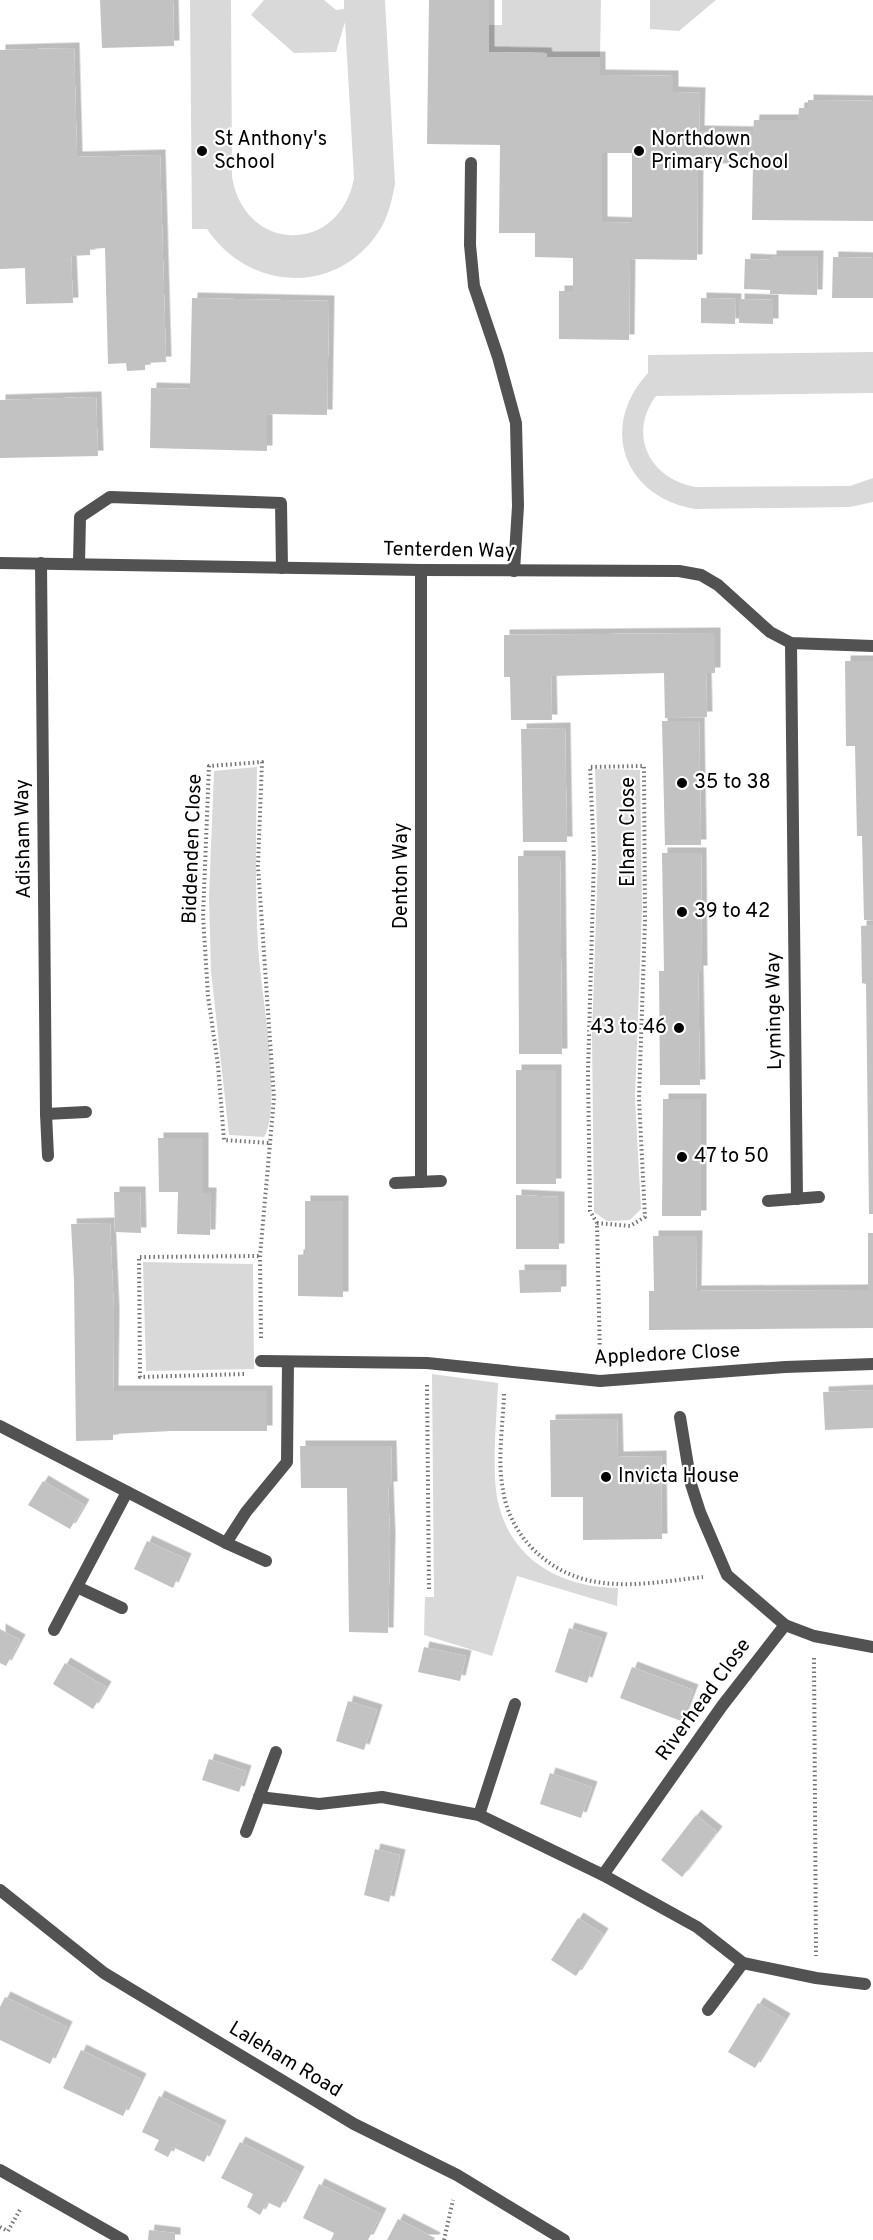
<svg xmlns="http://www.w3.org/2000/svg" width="873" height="2240" viewBox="0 0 873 2240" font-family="Overpass,sans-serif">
	<defs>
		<filter id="shadow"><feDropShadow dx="5.5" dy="-5.5" stdDeviation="0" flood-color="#0004"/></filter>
	</defs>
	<rect width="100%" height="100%" fill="#fff"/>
	<g fill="#d9d9d9">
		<path d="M190,0H231L232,177C245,254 340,255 354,178L345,22L336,52L294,53L251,15L264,0H324L336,10L344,9V0H385L395,184C392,199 389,214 381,228C340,296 250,293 207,229H192Z"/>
		<path d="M502,0H601L600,57H547L546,53L489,52V25H502Z"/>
		<path d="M650,0H716L679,31L650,29Z"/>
		<path d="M873,352V393L656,396C627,435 650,479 696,487L850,486L873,478V502L850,507L695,509C624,497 598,427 648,373V355Z"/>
		<path d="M257,767C256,827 255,886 258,946C260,987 283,1106 264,1137L229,1135L211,971L209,897L214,771Z"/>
		<path d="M595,769L640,770L642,908L635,1098L641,1209L630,1220L607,1221L594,1212L592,1035L598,858Z"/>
		<path d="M143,1262L253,1264L254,1369L146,1371Z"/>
		<path d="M432,1374L498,1383C497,1417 491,1469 498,1502C511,1560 561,1588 618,1588L617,1606L517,1576L492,1656L424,1635L425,1597H434Z"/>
	</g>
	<g fill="#c2c2c2" fill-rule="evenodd" filter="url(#shadow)">
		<path d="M100,0H173L174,46L102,48Z"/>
		<path d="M429,0H489V52L546,53L547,57H600V75L673,76V92L700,93L699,131L753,132L754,120H798L799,108H808V100L873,101V221L752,220L753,164L698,163L697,260L630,259L629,340L559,339V291H573V258L535,257V233H499L500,145L427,144ZM602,153H632V223L602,222Z"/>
		<path d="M74,48L77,157L160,155L166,362L145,363V370L127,371L126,363L108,364L105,248L90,249V255L71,256L73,303L26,304L25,268L0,269V50Z"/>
		<path d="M771,256H818L817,295L770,294V290L744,289L745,259L771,260Z"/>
		<path d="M833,257L873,258V298H832Z"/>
		<path d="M192,298L329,301L327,415L267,414V451L150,448L151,388L190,389Z"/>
		<path d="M701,298L736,299L735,324L701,323Z"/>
		<path d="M739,299L773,300V324L739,323Z"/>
		<path d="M96,397L98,456L0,458V400Z"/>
		<path d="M715,633V673H706L707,717L665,718L664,673L551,676L552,720H511L510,677H504V635Z"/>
		<path d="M845,661H873V920H864L862,836H857L855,746H846Z"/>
		<path d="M662,721H699L701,845H665Z"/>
		<path d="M565,728L567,842H523L521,729Z"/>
		<path d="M662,853H701L702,971H698L700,1085H660L659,971H664Z"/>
		<path d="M518,856H560L562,1054H519Z"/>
		<path d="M873,925V1214H869L866,984L862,983L861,926Z"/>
		<rect x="516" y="1070" width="40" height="114"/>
		<path d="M663,1099H701V1216H662Z"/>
		<path d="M158,1138H203V1193H211L210,1235L177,1234L178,1192H159Z"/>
		<path d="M114,1192H140L141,1233L115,1232Z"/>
		<path d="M516,1195L559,1197V1249H516Z"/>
		<path d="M305,1201H343V1297L298,1296V1255L305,1254Z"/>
		<path d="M110,1223L114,1314L113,1391H267V1431H171L113,1434V1440L76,1441L74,1280L71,1224Z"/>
		<path d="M868,1233H873V1328L649,1330V1291H654L653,1236H697L696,1291L868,1290Z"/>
		<path d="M519,1270H561V1292L520,1293Z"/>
		<path d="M873,1390V1428L825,1430L823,1392Z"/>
		<path d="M617,1419L618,1457L661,1456L662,1539L583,1540V1497H551L550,1420Z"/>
		<path d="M300,1446H391L392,1487H388L390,1539L388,1633L349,1632L347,1488H301Z"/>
		<path d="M43,1481L84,1505L70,1529L28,1505Z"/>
		<path d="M147,1541L186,1559L173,1588L134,1569Z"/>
		<path d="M569,1628L602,1638L587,1683L555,1672Z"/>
		<path d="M0,1629L20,1640L6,1666L0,1663Z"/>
		<path d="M424,1647L466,1656L460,1681L418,1672Z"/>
		<path d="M65,1663L106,1687L93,1709L53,1684Z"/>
		<path d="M632,1667L693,1690L681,1721L620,1698Z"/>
		<path d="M348,1701L377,1710L364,1750L336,1741Z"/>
		<path d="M209,1759L246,1771L239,1792L202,1780Z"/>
		<path d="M550,1773L592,1787L581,1818L540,1804Z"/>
		<path d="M696,1815L717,1832L682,1877L661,1860Z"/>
		<path d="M375,1849L400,1855L389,1902L364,1895Z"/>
		<path d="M578,1918L603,1934L576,1976L551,1960Z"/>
		<path d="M5,1997L67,2027L50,2064L0,2040V2007Z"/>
		<path d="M758,2003L785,2019L755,2068L728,2052Z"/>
		<path d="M81,2050L141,2079L123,2116L63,2088Z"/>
		<path d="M159,2096L221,2126L204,2162L173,2147L168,2157L154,2150L159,2140L142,2132Z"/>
		<path d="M240,2142L299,2172L280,2208L267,2202L260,2215L247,2207L253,2194L221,2178Z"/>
		<path d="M319,2184L381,2214L368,2240H331L334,2233L303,2218Z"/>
		<path d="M398,2219L435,2238L434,2240H387Z"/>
		<path d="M149,2230L175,2233V2240H148Z"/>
	</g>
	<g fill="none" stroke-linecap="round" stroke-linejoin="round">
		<g stroke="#747474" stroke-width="4" stroke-dasharray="1.5 3" stroke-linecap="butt">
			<path d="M597,1223L630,1226L645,1217L639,1099L645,920L644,766L590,767L594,858L588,1072L590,1211L597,1223L600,1358"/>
			<path d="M261,1338L260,1256L274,1098L258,866L262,762L209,766L203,916L208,996L218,1065L224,1140L270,1143"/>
			<path d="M244,1374L140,1377L139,1257L260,1256"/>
			<path d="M427,1385L429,1591"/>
			<path d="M504,1394C503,1425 497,1459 503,1490C506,1511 516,1531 531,1547C580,1598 640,1584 703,1577"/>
			<path d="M814,1658L816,1956"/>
			<path d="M0,2227L8,2231L21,2208"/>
			<path d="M444,2240L453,2200"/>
		</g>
		<g stroke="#525252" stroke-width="12">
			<path d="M471,163L470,245L474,286L498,357L516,423L518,506L514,571"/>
			<path d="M41,563L46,1114L48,1156"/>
			<path d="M79,564L80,517L110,497L281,503L282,568"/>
			<path d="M791,643L797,1199"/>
			<path d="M46,1114L86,1112"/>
			<path d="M421,1182V570"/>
			<path d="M395,1183L441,1181"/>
			<path d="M768,1201L819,1197"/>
			<path d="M680,1417L691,1484L700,1512L727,1575L785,1625"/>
			<path d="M0,2170L123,2240"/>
		</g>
		<g stroke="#525252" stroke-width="12">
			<path d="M0,563L421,570L679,571L701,575L718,585L770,632L791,643L873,646"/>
			<path d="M261,1361L427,1363L600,1381L785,1367L873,1364"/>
			<path d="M0,1426L226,1543L266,1561"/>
			<path d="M226,1543L246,1512L287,1462L288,1362"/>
			<path d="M77,1587L122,1608"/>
			<path d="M54,1630L127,1492"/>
			<path d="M259,1797L319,1804L382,1797L479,1815L603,1875L697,1927L743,1963L816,1978L865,1984"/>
			<path d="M479,1815L515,1704"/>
			<path d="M246,1832L276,1752"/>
			<path d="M603,1875L722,1706L785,1625L814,1636L873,1647"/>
			<path d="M0,1890L104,1973L354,2124L457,2175L564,2240"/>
			<path d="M708,2010L743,1963"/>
		</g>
	</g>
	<g fill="#000" stroke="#fff" stroke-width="2">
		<circle cx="202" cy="151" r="6"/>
		<circle cx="639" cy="151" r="6"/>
		<circle cx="682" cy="783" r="6"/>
		<circle cx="682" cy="912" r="6"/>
		<circle cx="679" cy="1028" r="6"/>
		<circle cx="682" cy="1157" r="6"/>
		<circle cx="606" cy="1477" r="6"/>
	</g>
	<g text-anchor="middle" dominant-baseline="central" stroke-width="4.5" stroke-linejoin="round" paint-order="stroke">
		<g font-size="20" fill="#000" stroke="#fff" text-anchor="start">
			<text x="214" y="140">St Anthony's<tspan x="214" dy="23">School</tspan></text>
			<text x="651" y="140">Northdown<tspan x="651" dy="23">Primary School</tspan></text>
			<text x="694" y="783">35 to 38</text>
			<text x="694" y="912">39 to 42</text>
			<text x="667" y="1028" text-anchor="end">43 to 46</text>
			<text x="694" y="1157">47 to 50</text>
			<text x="618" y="1477">Invicta House</text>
		</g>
		<g font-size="20" fill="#000" stroke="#fff">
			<text transform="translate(449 551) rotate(1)">Tenterden Way</text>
			<text transform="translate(629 832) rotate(-90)">Elham Close</text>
			<text transform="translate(24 839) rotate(-91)">Adisham Way</text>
			<text transform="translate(193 849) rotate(-88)">Biddenden Close</text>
			<text transform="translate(402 876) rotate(-90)">Denton Way</text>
			<text transform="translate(775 1011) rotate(-91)">Lyminge Way</text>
			<text transform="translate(667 1355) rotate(-3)">Appledore Close</text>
			<text transform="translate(704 1700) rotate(-54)">Riverhead Close</text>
			<text transform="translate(285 2060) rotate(31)">Laleham Road</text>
		</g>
	</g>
</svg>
